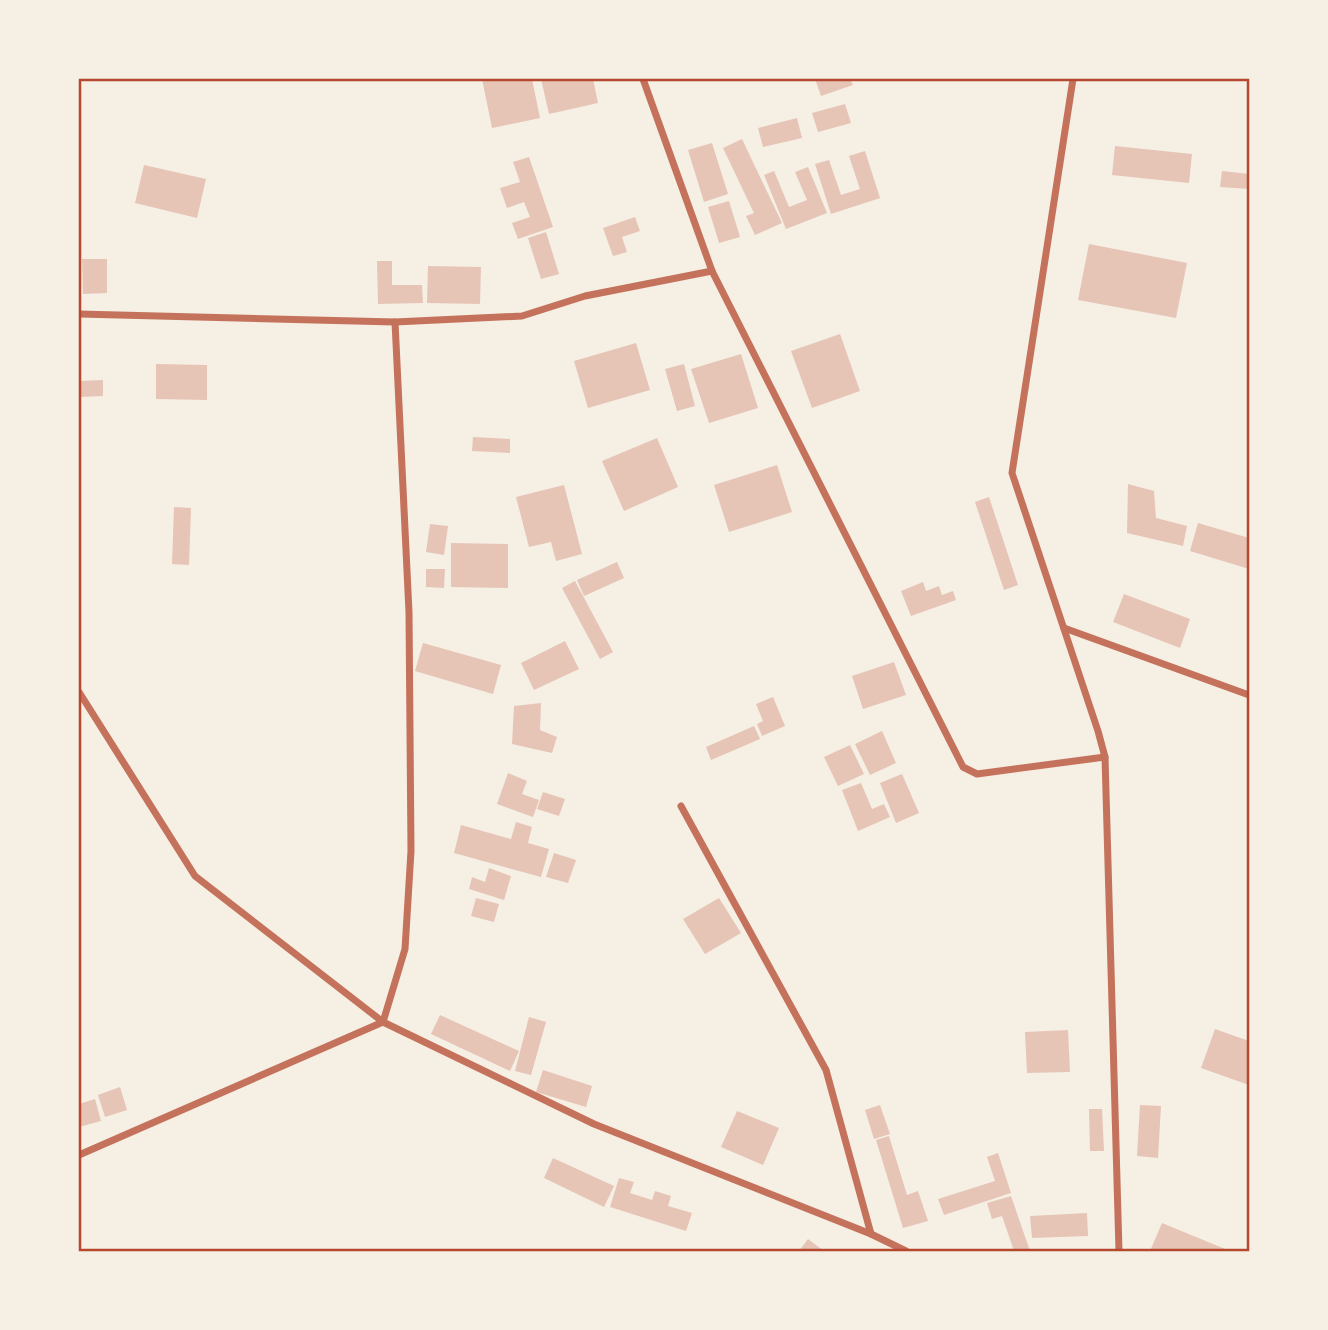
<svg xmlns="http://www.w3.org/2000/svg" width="1328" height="1330" viewBox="0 0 1328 1330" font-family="'DejaVu Sans',sans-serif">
	<rect width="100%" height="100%" fill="#f6efe4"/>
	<g fill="#e6c5b7">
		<path d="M482,79H532L540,118L492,128Z"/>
		<path d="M541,79H593L598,103L549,114Z"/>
		<path d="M815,79H850L853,85L821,96Z"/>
		<path d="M845,104L851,123L818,132L812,113Z"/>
		<path d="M797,118L802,138L763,147L758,128Z"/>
		<path d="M742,139L782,223L755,235L746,216L754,213L723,148Z"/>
		<path d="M712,143L728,194L704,202L688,150Z"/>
		<path d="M1115,146L1192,154L1189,183L1112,175Z"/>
		<path d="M865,151L880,198L831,214L815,164L829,160L841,195L860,189L849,156Z"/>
		<path d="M529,157L553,227L518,239L512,223L530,217L524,202L507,208L500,188L520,182L513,162Z"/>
		<path d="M144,165L206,179L197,218L135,203Z"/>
		<path d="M808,167L827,213L786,229L764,175L774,171L789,207L807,200L795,172Z"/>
		<path d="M1222,171L1249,174V189L1220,187Z"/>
		<path d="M729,201L740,237L719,243L708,207Z"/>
		<path d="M635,217L640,231L622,237L627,252L613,256L603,228Z"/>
		<path d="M546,232L559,274L541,279L528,238Z"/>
		<path d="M1089,244L1187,263L1176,318L1078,300Z"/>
		<path d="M82,259H107V293L83,294Z"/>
		<path d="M377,261H392V285H422L423,303L378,304Z"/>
		<path d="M428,266L481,267L480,304L427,303Z"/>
		<path d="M840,334L860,391L812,408L791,351Z"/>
		<path d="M636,343L650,390L588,408L574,361Z"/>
		<path d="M741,354L758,408L709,423L691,369Z"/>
		<path d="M156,364L207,365V400L156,399Z"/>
		<path d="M684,364L695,406L677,411L665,369Z"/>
		<path d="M103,380V396L79,397V381Z"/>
		<path d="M473,437L510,439V453L472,451Z"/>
		<path d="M657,438L678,487L624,511L602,461Z"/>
		<path d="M777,465L792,512L729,532L714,485Z"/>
		<path d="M1128,484L1154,491L1156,518L1187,526L1183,546L1127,533Z"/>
		<path d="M564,485L582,554L556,561L551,542L529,547L516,497Z"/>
		<path d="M989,497L1018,585L1004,590L975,502Z"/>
		<path d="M174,507L191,508L189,565L172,564Z"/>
		<path d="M1198,523L1249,538V569L1190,551Z"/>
		<path d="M430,524L448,526L444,555L426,552Z"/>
		<path d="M451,543L508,544V588L451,587Z"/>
		<path d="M617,562L624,578L584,596L577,580Z"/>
		<path d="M426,569H445L444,588L426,587Z"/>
		<path d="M575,581L613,652L600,659L562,588Z"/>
		<path d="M923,582L926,591L939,586L942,595L953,591L956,600L911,616L901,591Z"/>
		<path d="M1124,594L1190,619L1180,648L1113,622Z"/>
		<path d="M565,641L579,669L534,690L521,663Z"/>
		<path d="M423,643L501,665L493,694L415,671Z"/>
		<path d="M894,662L906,695L863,709L852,676Z"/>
		<path d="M773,697L785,726L762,736L757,724L763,721L756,704Z"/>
		<path d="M541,703L540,730L557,737L552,753L512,744L514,706Z"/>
		<path d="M754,726L760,739L711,760L706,747Z"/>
		<path d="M882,731L896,763L870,775L855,744Z"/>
		<path d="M850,745L864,774L838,786L824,757Z"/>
		<path d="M508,773L527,781L522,794L539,800L533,817L497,804Z"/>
		<path d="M902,774L919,813L896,823L880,783Z"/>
		<path d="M861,783L872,809L884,804L890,817L858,831L842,790Z"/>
		<path d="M543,792L565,799L559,816L537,809Z"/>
		<path d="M516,822L532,827L528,843L549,849L541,877L454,853L461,825L511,839Z"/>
		<path d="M554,853L576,860L568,883L546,877Z"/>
		<path d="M489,868L511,876L504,900L469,889L472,877L485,882Z"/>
		<path d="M476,898L499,904L494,922L471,916Z"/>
		<path d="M719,898L741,933L705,954L683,919Z"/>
		<path d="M440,1015L519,1051L510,1071L431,1034Z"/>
		<path d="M529,1017L546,1022L531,1075L515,1071Z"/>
		<path d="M1215,1029L1249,1041V1085L1201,1068Z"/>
		<path d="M1068,1030L1070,1072L1027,1073L1025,1032Z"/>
		<path d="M543,1070L592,1086L586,1107L536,1092Z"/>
		<path d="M120,1087L127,1110L105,1117L98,1095Z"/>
		<path d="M95,1099L101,1121L79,1127V1104Z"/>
		<path d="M880,1105L890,1134L874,1139L865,1110Z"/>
		<path d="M1140,1105L1161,1106L1158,1158L1137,1156Z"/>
		<path d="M1089,1109H1102L1104,1151H1090Z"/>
		<path d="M737,1111L779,1128L763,1165L721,1147Z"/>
		<path d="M889,1136L907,1195L918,1191L928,1221L903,1228L876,1140Z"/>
		<path d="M998,1153L1011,1193L944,1215L938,1199L995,1181L987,1157Z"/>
		<path d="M553,1158L614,1186L604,1207L544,1178Z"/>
		<path d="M619,1178L634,1182L630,1193L652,1200L655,1191L671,1196L668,1206L692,1213L686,1231L610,1207Z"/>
		<path d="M1011,1196L1030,1251H1014L1002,1216L992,1219L987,1203Z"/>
		<path d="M1087,1213L1088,1236L1032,1238L1030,1216Z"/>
		<path d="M1162,1223L1230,1251H1150Z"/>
		<path d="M808,1239L824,1251H799Z"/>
	</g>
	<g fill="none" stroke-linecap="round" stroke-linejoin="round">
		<g stroke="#c5725c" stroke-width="7">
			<path d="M643,79L712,271L963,767L977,774L1105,757"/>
			<path d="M1073,79L1012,473L1098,731L1105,757L1119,1251"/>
			<path d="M79,314L395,322L522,316L585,296L712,271"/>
			<path d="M395,322L409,612L411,851L405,949L383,1022L594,1124L871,1234L906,1251"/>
			<path d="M1064,628L1249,695"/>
			<path d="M79,692L195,876L383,1022L79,1155"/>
			<path d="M681,806L826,1070L871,1234"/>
		</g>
	</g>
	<rect width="1328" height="1330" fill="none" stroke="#f6efe4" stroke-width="161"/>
	<rect x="80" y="80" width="1168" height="1170" fill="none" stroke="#b5482f" stroke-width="2.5"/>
</svg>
